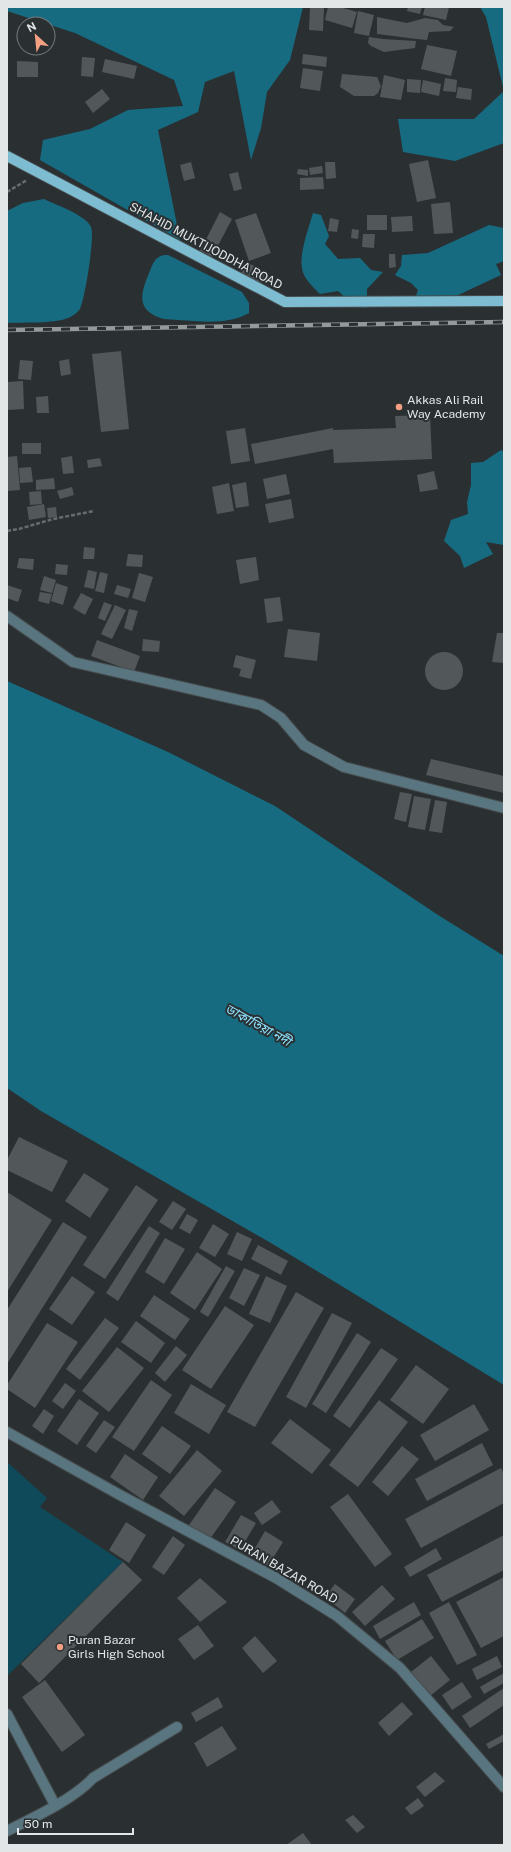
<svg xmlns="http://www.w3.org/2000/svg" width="511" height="1852" viewBox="0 0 511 1852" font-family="'Public Sans','Noto Sans Bengali',sans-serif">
	<rect width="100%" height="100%" fill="#2a3032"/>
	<path fill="#0e4a5a" d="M7,1462L47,1498L40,1507L123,1562L7,1676Z"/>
	<g fill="#176b81">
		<path d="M7,7H303L290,60L267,92L261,128L251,160L234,71L205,82L198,112L158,130L180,240L40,160L43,140L90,129L128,110L183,106L174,80L75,33L7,11Z"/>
		<path d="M480,7H504V143L455,161L403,152L398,119H474L504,91L486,17Z"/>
		<path d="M44,199C56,205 86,215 91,227C95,237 85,298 80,309C78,312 72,317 68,318C53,324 24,322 7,323V211L23,203Z"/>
		<path d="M313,213L321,215L329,236L325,244L338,259L360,258L371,270L383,272L367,289V308L356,307L338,291L320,294C313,287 303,278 302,268C299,254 309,227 313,213Z"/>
		<path d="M489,225L504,228V261L496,264L501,275L439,304L413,305L418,290L411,283L395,275L401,266L402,255L428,253Z"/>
		<path d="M168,255L242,292L249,303V313C225,327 191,320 164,319C136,311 140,295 149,273C152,267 153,260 159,257C162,255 164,255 168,255Z"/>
		<path d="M501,450L504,452V545L486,542L493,554L464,568L460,556L444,541L451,520L468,514L467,502L471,485V463L483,462Z"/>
		<path d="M7,681L168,752L275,806L438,915L504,956V1385L271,1243L41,1111L7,1088Z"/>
	</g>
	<g fill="#52585a">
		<path d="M310,7H324L323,31L309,30Z"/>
		<path d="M328,7H340L357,12L352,28L325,20Z"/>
		<path d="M408,7H422L420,14L407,11Z"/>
		<path d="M425,7H449L446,20L423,15Z"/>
		<path d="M358,11L374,15L369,36L354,33Z"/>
		<path d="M377,17L407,23L425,18L438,20L443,25L454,27L450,31L429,32L427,40L417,39L377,34Z"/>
		<path d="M369,37L383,39L416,41L415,48L384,52L371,46L368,43Z"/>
		<path d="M427,45L457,51L451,76L421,69Z"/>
		<path d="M303,54L327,57L326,67L302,64Z"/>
		<path d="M82,57L95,58L93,77L81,76Z"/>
		<path d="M105,59L137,66L134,79L102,72Z"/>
		<path d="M17,61L38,62V77H17Z"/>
		<path d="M303,68L323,71L320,91L300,88Z"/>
		<path d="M342,74L377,77L381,86L378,93L374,96H354L340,87Z"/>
		<path d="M384,75L405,80L401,100L380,97Z"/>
		<path d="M445,78L457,80L456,92L443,91Z"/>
		<path d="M407,79L421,80L420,93L407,92Z"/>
		<path d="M423,80L441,84L439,96L421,92Z"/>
		<path d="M458,87L472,89L471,100L456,98Z"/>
		<path d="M102,89L110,99L93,113L85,102Z"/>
		<path d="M428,160L436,198L417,202L409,164Z"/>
		<path d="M191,162L195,178L184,181L180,165Z"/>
		<path d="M325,162H335L336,178L326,179Z"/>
		<path d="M322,166L323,173L310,175L309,168Z"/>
		<path d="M298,169L308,170V176L297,174Z"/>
		<path d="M238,172L242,189L234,191L229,174Z"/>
		<path d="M323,177L324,189L300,190V178Z"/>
		<path d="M450,202L453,233L434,234L431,204Z"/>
		<path d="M220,212L232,219L212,257L200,251Z"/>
		<path d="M256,213L271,253L249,261L235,220Z"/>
		<rect x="367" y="215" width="20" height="15"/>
		<path d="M412,216L413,231L392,232L391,217Z"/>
		<path d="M330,218L339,220L337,232L328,231Z"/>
		<path d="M352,229L359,230L358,239L351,238Z"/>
		<path d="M363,234H375L374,248L362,247Z"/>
		<path d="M389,254H395L396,267L389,268Z"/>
		<path d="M247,262L267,273L261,284L241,273Z"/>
		<path d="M121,351L129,429L101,432L92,354Z"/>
		<path d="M69,359L71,374L61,376L59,361Z"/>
		<path d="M20,360L33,361L31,380L18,379Z"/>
		<path d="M23,381L24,409L7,410V382Z"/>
		<path d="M48,396L49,413H37L36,397Z"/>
		<path d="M430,415L432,459L334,463L333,449L255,464L251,444L333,428V430L396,428L395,416Z"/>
		<path d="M245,428L250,461L231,464L226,431Z"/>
		<rect x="22" y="443" width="19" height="11"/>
		<path d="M17,456L20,490L7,491V457Z"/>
		<path d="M72,456L74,473L63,474L61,458Z"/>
		<path d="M100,458L102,466L88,468L87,460Z"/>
		<path d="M31,467L33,482L20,483L19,468Z"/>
		<path d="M434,471L438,489L420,492L417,475Z"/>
		<path d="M286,474L290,494L267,499L263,479Z"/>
		<path d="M54,478L55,489L36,490V480Z"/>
		<path d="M246,482L249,506L236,508L232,485Z"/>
		<path d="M229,483L234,511L217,514L212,487Z"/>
		<path d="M72,487L74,495L60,499L57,491Z"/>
		<path d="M41,491L42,504L30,505L29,492Z"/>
		<path d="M291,499L294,518L269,523L265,504Z"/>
		<path d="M44,504L46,517L29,520L27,507Z"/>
		<path d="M56,507L57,517L48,518L47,508Z"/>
		<path d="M84,547L95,548L94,559H83Z"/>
		<path d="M128,554L143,555L142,567L126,566Z"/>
		<path d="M256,557L259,580L240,584L236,560Z"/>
		<path d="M19,558L34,559L33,570L17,568Z"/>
		<path d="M56,564L68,565L67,575L55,574Z"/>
		<path d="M88,570L97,572L94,589L84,587Z"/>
		<path d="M100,572L108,574L104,593L95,591Z"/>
		<path d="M139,573L153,577L145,602L132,598Z"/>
		<path d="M44,576L56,580L52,593L40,590Z"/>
		<path d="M56,583L68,587L63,605L51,601Z"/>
		<path d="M7,585L22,590L18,602L7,598Z"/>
		<path d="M117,585L131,589L128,598L114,594Z"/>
		<path d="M40,592L52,594L49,604L38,601Z"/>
		<path d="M81,593L93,599L85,615L73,608Z"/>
		<path d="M280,597L283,621L267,623L264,599Z"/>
		<path d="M104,602L112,605L105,621L98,618Z"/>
		<path d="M115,605L126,610L112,639L101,634Z"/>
		<path d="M129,609L138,611L132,631L124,628Z"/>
		<path d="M288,629L320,633L317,661L284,657Z"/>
		<path d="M497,633H504V663L492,662Z"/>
		<path d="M143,639L160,641L159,652L142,651Z"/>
		<path d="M97,640L140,656L134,672L91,656Z"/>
		<circle cx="444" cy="671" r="19"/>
		<path d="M236,655L256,660L251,679L239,676L241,669L233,667Z"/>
		<path d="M431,759L504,776V793L426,775Z"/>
		<path d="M400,792L412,794L406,822L394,819Z"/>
		<path d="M414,796L431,799L425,830L408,827Z"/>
		<path d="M435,800L447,802L442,833L429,831Z"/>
		<path d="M19,1137L68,1161L52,1192L7,1170V1160Z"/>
		<path d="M84,1173L109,1189L90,1218L65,1201Z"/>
		<path d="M136,1185L158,1200L105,1279L83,1265Z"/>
		<path d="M7,1192L52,1220L7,1292Z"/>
		<path d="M173,1201L186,1209L172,1230L159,1222Z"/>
		<path d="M187,1214L198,1220L190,1234L179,1228Z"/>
		<path d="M63,1222L87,1237L7,1364V1310Z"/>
		<path d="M213,1224L229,1234L215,1257L199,1248Z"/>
		<path d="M149,1226L160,1233L118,1301L106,1293Z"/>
		<path d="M237,1232L252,1239L242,1261L227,1254Z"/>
		<path d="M165,1238L185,1249L164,1284L145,1272Z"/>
		<path d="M258,1245L288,1261L281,1275L251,1259Z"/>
		<path d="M197,1252L222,1269L195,1310L170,1293Z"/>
		<path d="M226,1266L235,1271L208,1317L200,1312Z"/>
		<path d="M244,1268L260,1275L244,1306L229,1298Z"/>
		<path d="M72,1276L95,1292L72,1325L49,1309Z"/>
		<path d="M266,1276L287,1286L270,1323L249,1314Z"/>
		<path d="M296,1292L324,1308L255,1427L227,1412Z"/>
		<path d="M154,1295L190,1319L175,1340L140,1316Z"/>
		<path d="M225,1306L254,1325L211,1389L182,1370Z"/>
		<path d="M332,1313L352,1323L306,1408L286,1397Z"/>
		<path d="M105,1318L119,1328L80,1380L66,1369Z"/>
		<path d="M136,1321L165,1343L151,1363L121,1342Z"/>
		<path d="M47,1323L78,1342L35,1408L7,1389V1385Z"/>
		<path d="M357,1333L371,1342L326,1413L312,1404Z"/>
		<path d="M176,1346L187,1355L165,1382L155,1373Z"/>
		<path d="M117,1347L144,1368L109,1412L82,1391Z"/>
		<path d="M381,1348L398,1359L350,1428L333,1416Z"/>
		<path d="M416,1365L449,1389L423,1424L390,1400Z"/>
		<path d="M151,1380L172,1395L134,1451L112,1437Z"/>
		<path d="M65,1383L76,1391L63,1409L52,1401Z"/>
		<path d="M191,1384L226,1405L209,1434L174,1413Z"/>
		<path d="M79,1399L99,1413L77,1445L57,1431Z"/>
		<path d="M379,1400L408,1422L358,1487L329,1465Z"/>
		<path d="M474,1404L489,1430L435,1461L420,1435Z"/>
		<path d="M44,1409L54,1416L43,1434L32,1426Z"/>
		<path d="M290,1419L331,1450L312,1474L271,1443Z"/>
		<path d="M104,1420L115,1427L96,1453L86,1446Z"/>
		<path d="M162,1426L191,1446L170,1474L142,1454Z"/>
		<path d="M482,1443L493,1465L427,1501L415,1479Z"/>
		<path d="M402,1446L419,1459L388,1496L372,1482Z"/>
		<path d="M197,1450L222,1471L184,1516L159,1496Z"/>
		<path d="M125,1454L158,1477L143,1500L110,1477Z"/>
		<path d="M501,1468L504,1474V1503L421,1548L405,1519Z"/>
		<path d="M215,1488L236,1502L210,1539L189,1525Z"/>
		<path d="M348,1494L392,1554L375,1567L330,1507Z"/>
		<path d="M272,1500L281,1512L262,1525L254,1513Z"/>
		<path d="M241,1515L256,1523L240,1550L225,1542Z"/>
		<path d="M126,1522L146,1535L129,1563L109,1550Z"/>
		<path d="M265,1531L283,1542L268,1566L251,1555Z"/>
		<path d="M504,1535V1570L442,1602L427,1575Z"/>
		<path d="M173,1536L185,1545L164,1575L152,1567Z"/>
		<path d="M436,1548L442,1559L410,1577L404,1567Z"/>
		<path d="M123,1562L142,1580L39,1683L21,1664Z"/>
		<path d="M504,1577V1636L481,1648L456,1602Z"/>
		<path d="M200,1578L227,1602L200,1622L177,1598Z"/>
		<path d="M335,1584L355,1599L345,1613L325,1597Z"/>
		<path d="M382,1585L395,1599L365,1626L352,1612Z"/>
		<path d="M414,1602L421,1615L380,1639L373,1626Z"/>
		<path d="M449,1602L477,1655L457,1665L429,1613Z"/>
		<path d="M422,1619L434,1638L397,1660L385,1641Z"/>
		<path d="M198,1625L214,1646L194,1660L178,1639Z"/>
		<path d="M255,1636L277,1661L263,1673L242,1648Z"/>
		<path d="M431,1656L450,1680L430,1696L411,1672Z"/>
		<path d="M497,1656L502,1667L477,1680L472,1669Z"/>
		<path d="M504,1673V1683L484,1694L480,1687Z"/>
		<path d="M45,1680L85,1735L62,1752L22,1697Z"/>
		<path d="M462,1682L472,1697L452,1710L442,1695Z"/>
		<path d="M504,1688V1705L470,1728L462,1716Z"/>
		<path d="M218,1697L223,1707L196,1722L191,1713Z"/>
		<path d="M402,1702L413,1714L389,1736L378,1723Z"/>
		<path d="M222,1726L237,1749L207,1767L194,1743Z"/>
		<path d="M504,1734V1741L489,1749L486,1744Z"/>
		<path d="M435,1772L445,1781L425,1797L416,1787Z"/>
		<path d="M418,1798L424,1806L411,1815L405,1808Z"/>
		<path d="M353,1815L365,1827L357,1833L345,1820Z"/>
		<path d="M303,1833L312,1845H286Z"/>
	</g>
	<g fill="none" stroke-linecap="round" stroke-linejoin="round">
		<g stroke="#474d4f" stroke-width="12">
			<g id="minor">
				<path d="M7,616L73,662L261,705L281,718L304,745L344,767L504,808"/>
				<path d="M7,1432L120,1495L276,1578L337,1616L400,1668L504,1787"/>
				<path d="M7,1714L55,1805"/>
				<path d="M7,1831C33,1818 74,1799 93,1778L177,1727"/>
			</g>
		</g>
		<g stroke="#474d4f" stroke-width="12">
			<path id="major" d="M7,156L285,302L504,301"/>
		</g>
		<g stroke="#676c6e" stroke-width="2.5" stroke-dasharray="4 2" stroke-linecap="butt">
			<path d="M7,192L27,180"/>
			<path d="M7,531L19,529L53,519L94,511"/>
		</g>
		<use href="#minor" stroke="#597680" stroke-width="10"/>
		<use href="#major" stroke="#7ebdd1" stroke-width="10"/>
		<g stroke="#94999a" stroke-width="4.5">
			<path id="rail" d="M7,330L504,322"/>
		</g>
		<use href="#rail" stroke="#2a3032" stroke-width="3" stroke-dasharray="9" stroke-linecap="butt"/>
	</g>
	<g fill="#f39f82" stroke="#2a3032" stroke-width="1.5">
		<circle cx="399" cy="407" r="4"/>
		<circle cx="60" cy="1647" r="4"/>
	</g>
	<g text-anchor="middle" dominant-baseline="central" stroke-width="4" stroke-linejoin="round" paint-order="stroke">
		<g font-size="12" fill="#e2e6e7" stroke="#2a3032">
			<text transform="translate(206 246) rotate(28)">SHAHID MUKTIJODDHA ROAD</text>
			<text transform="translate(284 1570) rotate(30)">PURAN BAZAR ROAD</text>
		</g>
		<g font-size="12" fill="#e2e6e7" stroke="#2a3032" text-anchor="start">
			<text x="407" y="400">Akkas Ali Rail<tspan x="407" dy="14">Way Academy</tspan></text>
			<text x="68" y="1640">Puran Bazar<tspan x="68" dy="14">Girls High School</tspan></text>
		</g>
		<g font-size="13" font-style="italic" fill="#8ee3fe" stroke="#2a3032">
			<text transform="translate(258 1025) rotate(29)">ডাকাতিয়া নদী</text>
		</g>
	</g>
	<rect width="511" height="1852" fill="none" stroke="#e2e6e7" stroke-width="16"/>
	<g transform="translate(36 36) rotate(333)"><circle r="19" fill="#2a3032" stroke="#74797a"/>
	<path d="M0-3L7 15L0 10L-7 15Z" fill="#f39f82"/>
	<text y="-6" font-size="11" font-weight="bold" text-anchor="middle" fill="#e2e6e7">N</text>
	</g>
	<path d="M18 1828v6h115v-6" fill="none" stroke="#e2e6e7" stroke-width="2"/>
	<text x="24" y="1828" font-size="12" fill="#e2e6e7" stroke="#2a3032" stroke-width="3" paint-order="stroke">50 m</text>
</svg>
